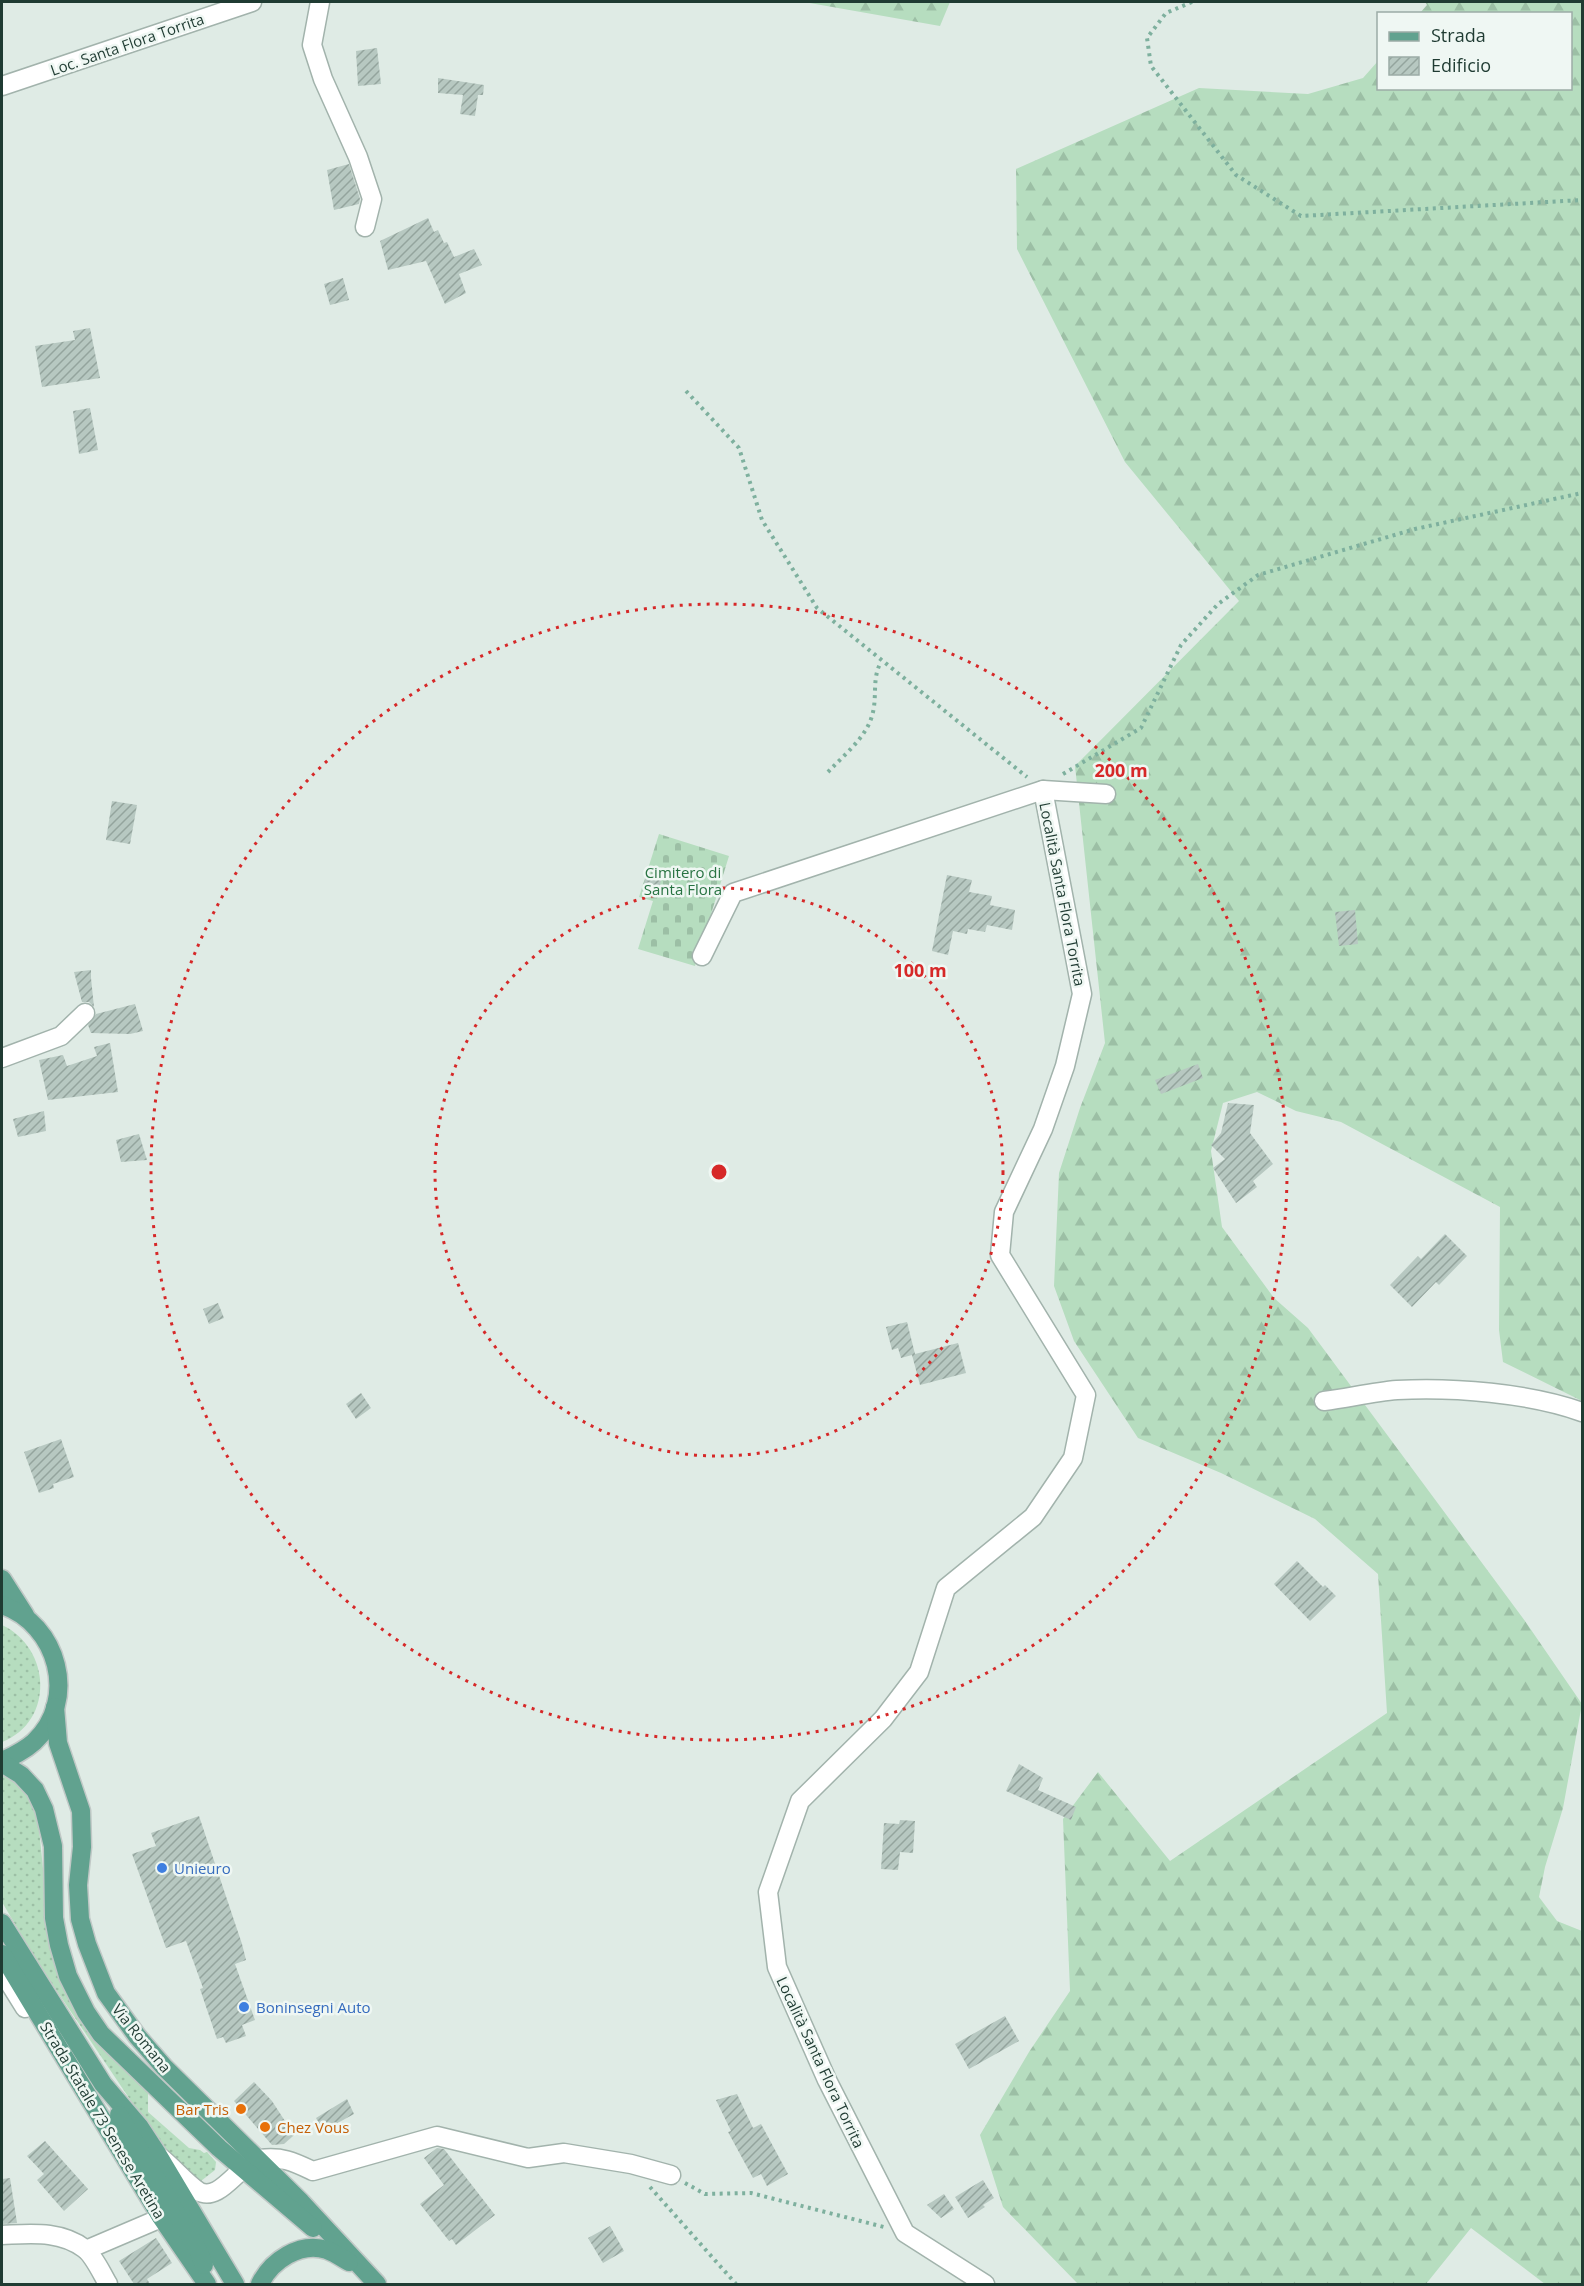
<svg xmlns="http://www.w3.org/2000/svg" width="1584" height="2286" viewBox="0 0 1584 2286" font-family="'Open Sans',sans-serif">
	<defs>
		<pattern id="forest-firs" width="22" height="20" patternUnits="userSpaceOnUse" patternTransform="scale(1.5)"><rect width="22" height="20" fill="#b6ddbf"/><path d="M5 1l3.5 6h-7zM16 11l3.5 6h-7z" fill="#9cbfa5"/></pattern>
		<pattern id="cemetery-stones" width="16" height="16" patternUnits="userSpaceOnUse" patternTransform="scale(1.5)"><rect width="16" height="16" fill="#b6ddbf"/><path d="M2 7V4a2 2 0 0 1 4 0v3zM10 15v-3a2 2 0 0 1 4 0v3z" fill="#9cbfa5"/></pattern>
		<pattern id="garden-dots" width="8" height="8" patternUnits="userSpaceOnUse" patternTransform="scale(1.5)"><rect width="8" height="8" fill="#b6ddbf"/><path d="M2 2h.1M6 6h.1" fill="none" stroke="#9cbfa5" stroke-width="1.8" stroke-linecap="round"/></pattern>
		<pattern id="building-hatch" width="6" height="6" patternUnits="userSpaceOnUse" patternTransform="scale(1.5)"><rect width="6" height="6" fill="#b7c8c1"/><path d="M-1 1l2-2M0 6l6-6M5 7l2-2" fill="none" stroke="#94a49d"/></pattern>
	</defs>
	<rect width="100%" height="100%" fill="#dfebe5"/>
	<g fill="url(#forest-firs)">
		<path d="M804,2H950L940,26Z"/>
		<path d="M1425,2H1582V1401L1503,1362L1499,1330L1500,1207L1341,1122L1296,1111L1257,1092L1223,1103L1211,1151L1222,1227L1274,1298L1308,1328L1525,1621L1582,1704L1563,1808L1545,1867L1539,1897L1557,1921L1582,1931V2284H1545L1471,2228L1426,2284H1078L1003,2207L980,2135L1029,2052L1070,1991L1063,1819L1098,1772L1170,1861L1387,1713L1378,1574L1315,1519L1221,1473L1138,1438L1074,1341L1054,1286L1059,1173L1080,1108L1105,1043L1075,766L1239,601L1125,462L1017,249L1016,169L1199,88L1308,94L1363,78L1378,61V88H1570V14L1420,13L1427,5Z"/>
	</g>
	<path fill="url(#cemetery-stones)" d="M659,834L729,856L695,966L638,949L653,901L639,897Z"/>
	<g fill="url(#garden-dots)">
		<path d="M2,1625C51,1648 55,1721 2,1742Z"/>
		<path d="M2,1775L10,1776L22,1787L36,1812L39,1829L48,1918L62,1976L148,2085V2112L189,2148L200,2150L204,2153L207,2152L216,2162L215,2170L201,2181L160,2144L36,1960L2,1902Z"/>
	</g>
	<g fill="url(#building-hatch)">
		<path d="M377,48L381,84L358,86L356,51Z"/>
		<path d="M438,78L484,85L483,95H478L475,116L460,114L463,95L438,93Z"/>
		<path d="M349,164L360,199L359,204L334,210L327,170Z"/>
		<path d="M428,218L434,232L438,230L444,243L447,242L454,257L474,249L482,265L459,274L466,293L445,304L426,261L388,270L380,241Z"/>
		<path d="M343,278L349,300L330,305L324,284Z"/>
		<path d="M90,328L100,378L42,387L35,346L75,340L73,331Z"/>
		<path d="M90,408L98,450L79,454L73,411Z"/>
		<path d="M112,801L137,805L130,844L106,840Z"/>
		<path d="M947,875L972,880L969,892L992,896L990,905L1015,910L1012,930L987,925L985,932L968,929L967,934L953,931L948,955L932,951Z"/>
		<path d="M646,876L661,880L658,894L642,891Z"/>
		<path d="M1355,910L1358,944L1339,946L1335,912Z"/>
		<path d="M91,970V978L94,1007L89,1002H82L74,972Z"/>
		<path d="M135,1004L143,1031L130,1034L91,1033L88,1025L96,1014Z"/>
		<path d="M110,1043L118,1092L48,1100L39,1060L63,1055L67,1066L97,1056L94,1047Z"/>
		<path d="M1198,1064L1203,1078L1161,1094L1155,1080Z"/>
		<path d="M1228,1103L1254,1105L1250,1133L1273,1164L1253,1181L1257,1187L1236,1203L1213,1168L1225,1159L1211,1145L1221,1133Z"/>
		<path d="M44,1111L46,1131L18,1137L13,1119Z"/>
		<path d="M139,1134L147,1160L121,1162L116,1140Z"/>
		<path d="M1445,1234L1467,1256L1439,1285L1436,1282L1412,1307L1390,1285L1418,1256L1421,1259Z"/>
		<path d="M218,1303L224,1318L209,1324L203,1309Z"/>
		<path d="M907,1322L915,1354L958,1343L966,1373L920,1385L912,1355L901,1358L898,1348L892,1350L886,1327Z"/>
		<path d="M361,1393L371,1408L356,1419L346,1404Z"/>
		<path d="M61,1439L74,1477L53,1484L54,1488L39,1493L24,1452Z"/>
		<path d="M1297,1561L1323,1587L1325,1585L1336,1596L1310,1621L1274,1584Z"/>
		<path d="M1019,1764L1043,1778L1038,1790L1076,1807L1071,1820L1006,1791Z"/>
		<path d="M199,1816L242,1944L246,1960L235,1964L255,2020L242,2025L246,2036L226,2043L223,2037L217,2039L200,1989L203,1988L186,1941L166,1948L132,1854L156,1846L151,1833Z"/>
		<path d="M900,1820L915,1821L913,1853L900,1852L898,1870L881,1869L884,1823L899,1824Z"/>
		<path d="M1005,2016L1019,2041L969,2069L955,2044Z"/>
		<path d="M254,2082L272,2101L294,2135L284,2144L272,2145L234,2101Z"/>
		<path d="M737,2094L753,2128L761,2124L788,2174L767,2186L761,2174L753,2178L728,2132L731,2131L716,2100Z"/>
		<path d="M347,2099L354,2114L323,2131L316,2118Z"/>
		<path d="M45,2141L88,2189L64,2211L37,2180L44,2174L27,2156Z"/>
		<path d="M437,2148L444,2149L495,2215L456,2245L452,2239L449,2241L420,2204L444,2185L424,2158Z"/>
		<path d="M10,2178L17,2223L2,2224V2179Z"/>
		<path d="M983,2180L994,2198L983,2205L985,2207L968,2218L955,2197Z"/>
		<path d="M944,2194L954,2209L941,2218L927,2205Z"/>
		<path d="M610,2226L624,2251L603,2263L588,2238Z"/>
		<path d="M156,2238L172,2263L147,2279L150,2284H134L119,2261Z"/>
	</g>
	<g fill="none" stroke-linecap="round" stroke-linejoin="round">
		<g stroke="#a2b3ac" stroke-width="21">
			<g id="minor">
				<path d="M320,2L312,45L323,79L358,157L372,199L365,227"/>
				<path d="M2,86L252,2"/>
				<path d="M702,956L733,893L1043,790L1106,794"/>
				<path d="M2,1058L61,1036L85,1013"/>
				<path d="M1324,1401C1348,1398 1373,1392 1397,1390C1453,1387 1529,1393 1582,1412"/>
				<path d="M2,1971L25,2008"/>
				<path d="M160,2157C173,2167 185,2182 198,2191C220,2204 239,2163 260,2159C282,2156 294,2162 313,2171L437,2136L528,2158L564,2153L631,2164L671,2175"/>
				<path d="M2,2235C30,2234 60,2230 85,2249C94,2256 102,2274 108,2284"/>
				<path d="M86,2250L154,2221"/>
				<path d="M985,2284L905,2233L827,2080L777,1967L768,1892L800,1801L883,1719L919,1672L946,1588L1033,1517L1073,1458L1086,1395L1000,1255L1004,1212L1043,1129L1065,1066L1082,994L1043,790"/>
			</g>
		</g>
		<g stroke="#c0c8c6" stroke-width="21">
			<g id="major">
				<path d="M2,1579L25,1615"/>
				<path d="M2,1605C58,1624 79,1700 34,1742C24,1751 13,1756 2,1761"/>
				<path d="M55,1707L58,1743L81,1811L82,1847L78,1885L80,1919L87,1944L106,1993L137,2036L164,2067L301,2202L377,2284"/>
				<path d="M2,1763L21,1775L35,1790L44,1809L53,1846L54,1918L59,1945L68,1976L86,2012L101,2034L219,2148L313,2228"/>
				<path d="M2,1923L103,2084L139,2126L158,2155L235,2284"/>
				<path d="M2,1954L161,2217L207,2284"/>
				<path d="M119,2115L198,2250L204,2265"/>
				<path d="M260,2284C271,2261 300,2241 327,2250C335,2253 342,2258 349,2262"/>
			</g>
		</g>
		<g stroke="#7eb09e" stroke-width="4" stroke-dasharray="3 4.5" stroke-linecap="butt">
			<path d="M1192,2L1166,13L1147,38L1151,66L1236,175L1301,216L1582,200"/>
			<path d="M686,391L739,448L762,520L817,608L1027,777"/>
			<path d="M828,772C845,754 868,736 873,712C877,695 872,678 881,662"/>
			<path d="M1063,774L1141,728L1181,645L1218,604L1258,575L1415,529L1582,493"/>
			<path d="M685,2183L705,2194L751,2193L884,2227"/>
			<path d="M650,2187L736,2284"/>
		</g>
		<use href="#minor" stroke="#fff" stroke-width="18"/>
		<use href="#major" stroke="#61a28f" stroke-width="18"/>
	</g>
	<g fill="none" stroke="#d62828" stroke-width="3" stroke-dasharray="3 6">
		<circle cx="719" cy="1172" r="284"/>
		<circle cx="719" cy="1172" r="568"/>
	</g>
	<g fill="#3f7fe0" stroke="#eff7f3" stroke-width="2">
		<circle cx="162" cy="1868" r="6"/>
		<circle cx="244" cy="2007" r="6"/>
	</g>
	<g fill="#e8710a" stroke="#eff7f3" stroke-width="2">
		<circle cx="241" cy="2109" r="6"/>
		<circle cx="265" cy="2127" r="6"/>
	</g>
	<g text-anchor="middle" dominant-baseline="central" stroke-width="5" stroke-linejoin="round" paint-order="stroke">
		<g font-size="15" fill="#1f3b32" stroke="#eff7f3">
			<text transform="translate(127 44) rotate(-19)">Loc. Santa Flora Torrita</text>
			<text transform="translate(1063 894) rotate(79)">Località Santa Flora Torrita</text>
			<text transform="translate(142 2038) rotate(51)">Via Romana</text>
			<text transform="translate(821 2062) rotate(65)">Località Santa Flora Torrita</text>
			<text transform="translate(103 2120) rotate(59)">Strada Statale 73 Senese Aretina</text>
		</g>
		<g font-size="15" fill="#287342" stroke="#eff7f3">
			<text x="683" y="872">Cimitero di<tspan x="683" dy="17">Santa Flora</tspan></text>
		</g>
		<g font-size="15" fill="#366cbe" stroke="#eff7f3" text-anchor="start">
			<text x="174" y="1868">Unieuro</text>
			<text x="256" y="2007">Boninsegni Auto</text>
		</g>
		<g font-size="15" fill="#c56008" stroke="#eff7f3" text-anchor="end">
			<text x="229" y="2109">Bar Tris</text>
			<text x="277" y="2127" text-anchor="start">Chez Vous</text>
		</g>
	</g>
	<circle cx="719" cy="1172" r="9" fill="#d62828" stroke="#eff7f3" stroke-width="3"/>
	<g font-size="18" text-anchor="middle" font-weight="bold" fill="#d62828" stroke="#eff7f3" stroke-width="5" stroke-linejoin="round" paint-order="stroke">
		<text x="1121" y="777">200 m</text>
		<text x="920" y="977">100 m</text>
	</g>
	<rect width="1584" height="2286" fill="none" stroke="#1f3b32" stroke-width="6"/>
	<rect x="1377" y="12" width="195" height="78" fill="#eff7f3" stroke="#9caca6" stroke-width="1.5"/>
	<rect x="1389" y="32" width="30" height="9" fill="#61a28f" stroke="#9caca6" stroke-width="1.5"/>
	<text x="1431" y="42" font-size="18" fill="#1f3b32">Strada</text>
	<rect x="1389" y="57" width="30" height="18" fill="url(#building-hatch)" stroke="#9caca6" stroke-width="1.5"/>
	<text x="1431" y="72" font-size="18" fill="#1f3b32">Edificio</text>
</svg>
